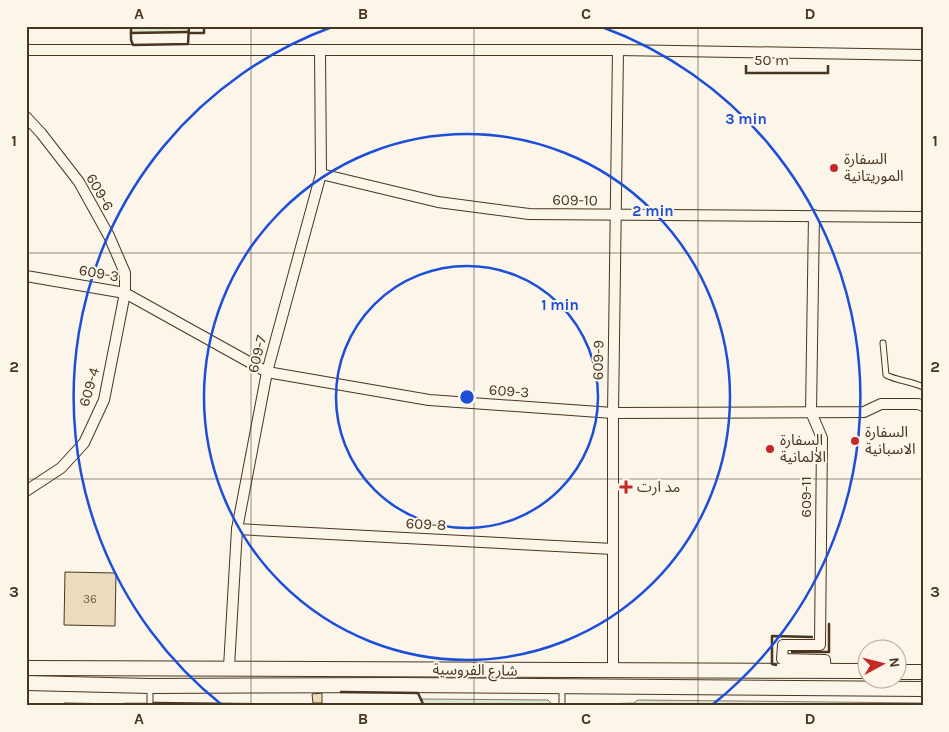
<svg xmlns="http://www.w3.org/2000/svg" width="949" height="732" viewBox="0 0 949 732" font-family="Karla,'Noto Sans Arabic',sans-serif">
	<rect width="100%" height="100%" fill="#fbf6e9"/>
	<g fill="#dce7d0" stroke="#887966">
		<path d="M131,26H189V32L131,33Z"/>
		<path d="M422,699L548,700L553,705L423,704Z"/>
		<path d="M638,700L923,703V706H639L632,704Z"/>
	</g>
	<g fill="#ecdcbc" stroke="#4a3520">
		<path d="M65,572L116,573L115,626L64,625Z"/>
		<path d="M322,693V703H313L312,694Z"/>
		<path d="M64,703L124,704L125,706H64Z"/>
	</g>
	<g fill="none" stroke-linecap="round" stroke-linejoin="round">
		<g stroke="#4a3520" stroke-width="7">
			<g id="lane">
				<path d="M883,343L886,375C898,381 911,381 923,387"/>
				<path d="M150,686V706"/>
				<path d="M562,706V687"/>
			</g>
		</g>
		<g stroke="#4a3520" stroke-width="12">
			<g id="street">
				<path d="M26,50H618L923,55"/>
				<path d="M26,117L41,133L79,182L109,236L125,273V293L104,400L84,443L61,468L26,491"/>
				<path d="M321,174L438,202L529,214L923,217"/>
				<path d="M814,215L811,412L822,438L820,645H783L782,659L825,660L826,671"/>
				<path d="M26,276L125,293L267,372L429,400L613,413L864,412L881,404H918L923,406"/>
				<path d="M237,529L613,549"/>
				<path d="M229,667L237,529L267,372L321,174L320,50"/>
				<path d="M613,670V413L618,50"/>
			</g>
		</g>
		<g stroke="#4a3520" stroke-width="16">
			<g id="secondary">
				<path d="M26,668L866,671"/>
				<path d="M896,672H923"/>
				<path d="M26,683L150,686L399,685L923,689"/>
			</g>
		</g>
		<use href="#lane" stroke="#fbf6e9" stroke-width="5"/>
		<use href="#street" stroke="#fbf6e9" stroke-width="10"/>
		<use href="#secondary" stroke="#fbf6e9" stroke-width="14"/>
		<g stroke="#4a3520" stroke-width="2.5">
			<path d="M131,26V40L133,45L188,44L189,26"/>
			<path d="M131,33L189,32"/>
			<path d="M189,33H204V26"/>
			<path d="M792,652H829V624"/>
			<path d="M776,665L772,664V636L812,637"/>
			<path d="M341,692L418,693L423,704L491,705"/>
			<path d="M154,703L306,705"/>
			<path d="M124,704H147"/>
			<path d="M537,705H553"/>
			<path d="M572,705L632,704L639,706"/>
		</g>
	</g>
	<path fill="none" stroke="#4a3520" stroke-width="1" stroke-opacity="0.55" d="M251,26V706M474,26V706M698,26V706M26,253H923M26,479H923"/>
	<g fill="none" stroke="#1d4ed8" stroke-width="2.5">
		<circle cx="467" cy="397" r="131"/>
		<circle cx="467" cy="397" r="263"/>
		<path d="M222 705A394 394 0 0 1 332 27M602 27A394 394 0 0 1 712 705"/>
	</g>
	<g fill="#c62828" stroke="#fbf6e9" stroke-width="2">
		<circle cx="834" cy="168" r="5"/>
		<circle cx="855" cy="441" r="5"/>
		<circle cx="770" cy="449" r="5"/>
		<path d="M623.5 479.5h5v5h5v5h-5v5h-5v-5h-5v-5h5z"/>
	</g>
	<g text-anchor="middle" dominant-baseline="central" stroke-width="4" stroke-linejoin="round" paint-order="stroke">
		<g font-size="12" fill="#725f47">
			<text x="90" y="599">36</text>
		</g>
		<g font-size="15" fill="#4a3520" stroke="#fbf6e9" text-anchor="start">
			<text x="844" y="159">السفارة<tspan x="844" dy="17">الموريتانية</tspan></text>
			<text x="865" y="432">السفارة<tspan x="865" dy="17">الاسبانية</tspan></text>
			<text x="780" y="440">السفارة<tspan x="780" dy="17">الالمانية</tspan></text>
			<text x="637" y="487">مد ارت</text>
		</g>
		<g font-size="15" fill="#4a3520" stroke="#fbf6e9">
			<text transform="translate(100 192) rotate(60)">609-6</text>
			<text transform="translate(575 200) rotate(1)">609-10</text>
			<text transform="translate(99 273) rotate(10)">609-3</text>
			<text transform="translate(257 354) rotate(-76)">609-7</text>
			<text transform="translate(598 360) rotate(-89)">609-9</text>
			<text transform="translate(89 387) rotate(-74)">609-4</text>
			<text transform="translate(509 391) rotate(4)">609-3</text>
			<text transform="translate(806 497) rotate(-90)">609-11</text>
			<text transform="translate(426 524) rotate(3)">609-8</text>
			<text transform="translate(475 670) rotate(1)">شارع الفروسية</text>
		</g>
	</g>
	<circle cx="467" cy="397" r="8" fill="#1d4ed8" stroke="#fbf6e9" stroke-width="2.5"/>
	<g font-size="15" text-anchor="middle" font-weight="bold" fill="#1d4ed8" stroke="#fbf6e9" stroke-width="4" stroke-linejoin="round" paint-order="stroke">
		<text x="746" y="124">3 min</text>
		<text x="653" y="216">2 min</text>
		<text x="560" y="310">1 min</text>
	</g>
	<rect width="949" height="732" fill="none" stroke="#fbf6e9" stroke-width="55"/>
	<g transform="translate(882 664) rotate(83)"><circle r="24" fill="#fbf6e9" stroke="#b4a999"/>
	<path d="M0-4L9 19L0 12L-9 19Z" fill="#c62828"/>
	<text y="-8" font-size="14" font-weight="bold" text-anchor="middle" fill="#4a3520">N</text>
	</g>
	<path d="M746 65v8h82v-8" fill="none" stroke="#4a3520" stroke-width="2.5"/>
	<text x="754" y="65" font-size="15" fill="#4a3520" stroke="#fbf6e9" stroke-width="4" paint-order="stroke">50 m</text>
	<rect x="28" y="28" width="894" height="676" fill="none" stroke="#4a3520" stroke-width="2"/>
	<g font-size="16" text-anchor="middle" font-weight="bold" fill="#4a3520">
		<text x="139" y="19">A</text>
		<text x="363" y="19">B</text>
		<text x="586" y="19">C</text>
		<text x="810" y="19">D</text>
		<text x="14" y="146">1</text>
		<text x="935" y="146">1</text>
		<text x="14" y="372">2</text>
		<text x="935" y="372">2</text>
		<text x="14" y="597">3</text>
		<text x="935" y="597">3</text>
		<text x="139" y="724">A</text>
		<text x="363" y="724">B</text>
		<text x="586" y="724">C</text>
		<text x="810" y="724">D</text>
	</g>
</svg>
